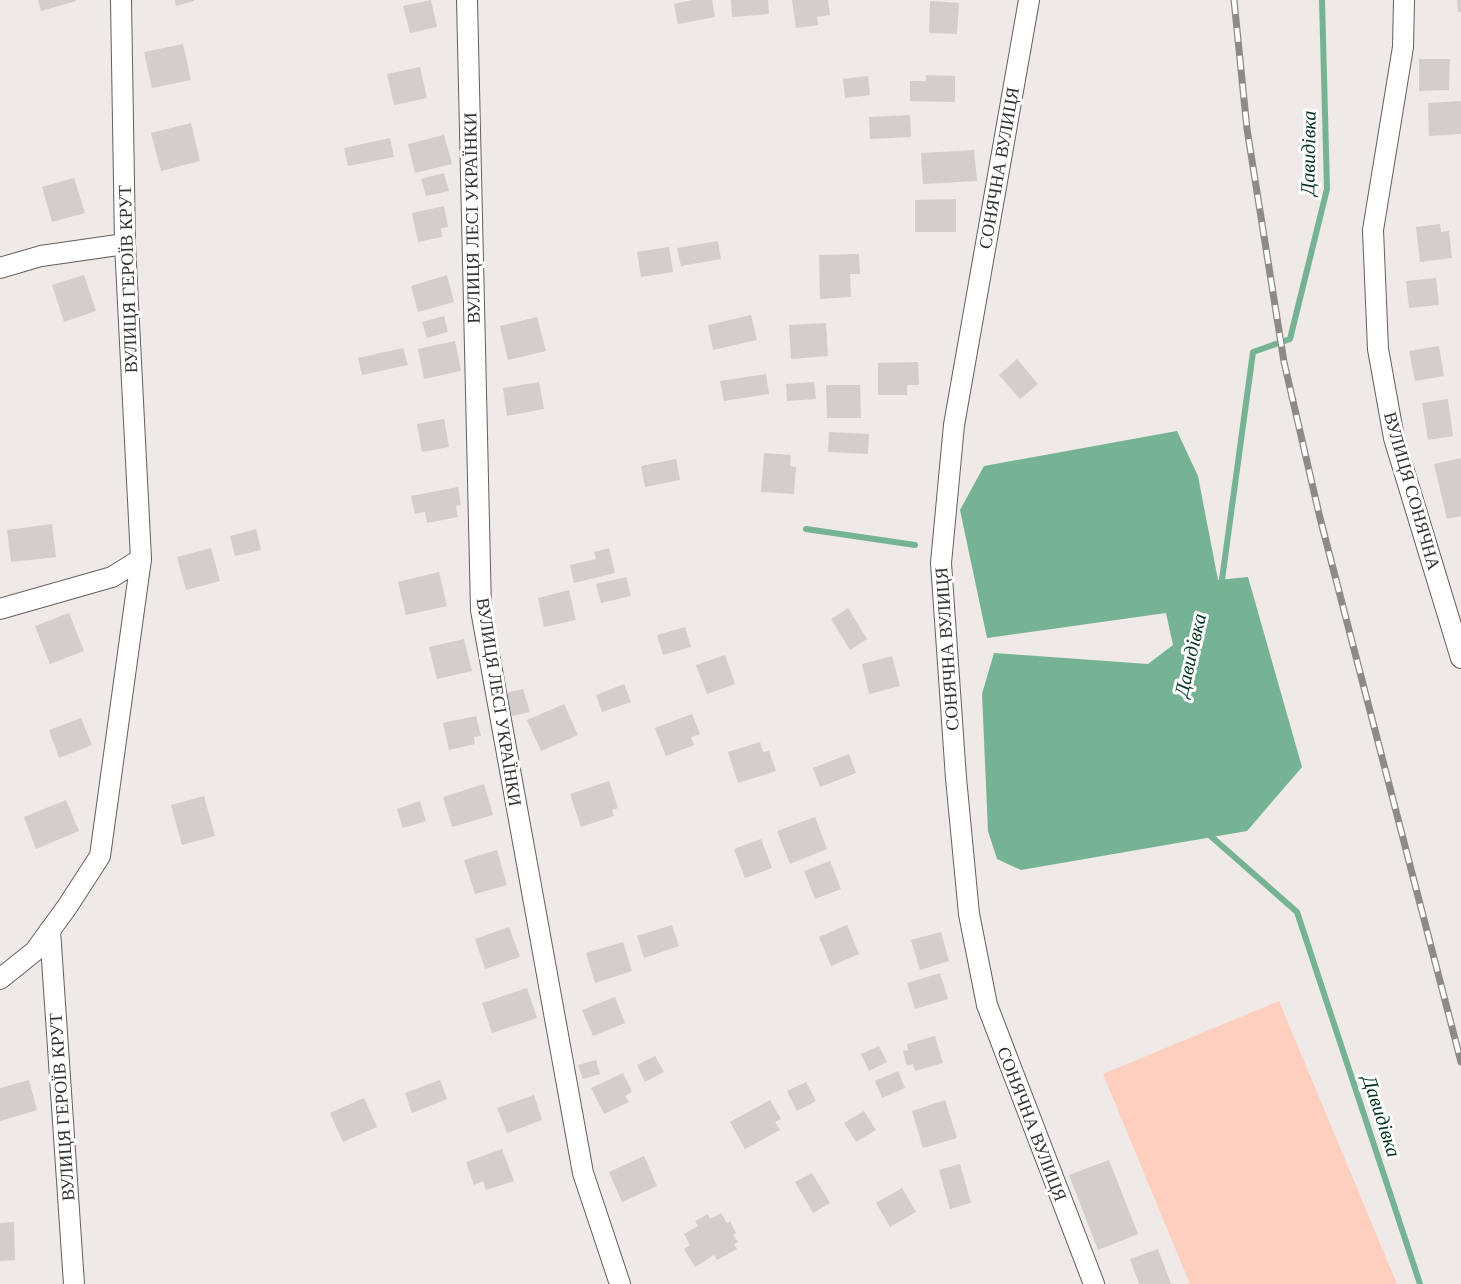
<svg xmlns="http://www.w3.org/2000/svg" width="1461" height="1284" viewBox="0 0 1461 1284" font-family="Georgia,serif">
	<rect width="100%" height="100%" fill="#efe9e7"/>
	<path fill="#fecebe" d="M1279,1001L1397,1284H1190L1103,1074Z"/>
	<path fill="#76b394" d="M1177,431L1198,476L1218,580L1248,577L1302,767L1247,831L1021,870L997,859L988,831L982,694L994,653L1148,664L1173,645L1166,613L987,638L960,510L984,466Z"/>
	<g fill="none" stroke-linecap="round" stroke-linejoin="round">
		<g stroke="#76b394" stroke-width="6">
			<path d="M806,529L915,545"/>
			<path d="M1221,587L1253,352L1290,339L1327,189L1322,0"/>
			<path d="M1206,832L1297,912L1420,1284"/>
		</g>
	</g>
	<g fill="#d3cdcb">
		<path d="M38,0H76V1L41,11Z"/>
		<path d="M175,0H194V1L176,6Z"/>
		<path d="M431,0L437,27L410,33L403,6Z"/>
		<path d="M692,0H712L715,17L678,24L674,4Z"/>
		<path d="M731,0H768L769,14L732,17Z"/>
		<path d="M792,0H828L830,15L817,17L818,25L796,28Z"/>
		<path d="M1457,0H1461V12H1458Z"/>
		<path d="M930,1L959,3L957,34L929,33Z"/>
		<path d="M183,44L191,80L152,88L144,52Z"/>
		<path d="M1419,59H1450L1449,90L1419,91Z"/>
		<path d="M420,67L427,98L394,105L387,74Z"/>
		<path d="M926,75L955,76V102L910,101V81H926Z"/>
		<path d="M868,76L870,95L845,98L843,79Z"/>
		<path d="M1461,101V134L1429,136L1428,103Z"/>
		<path d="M910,115L911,137L870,139L869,117Z"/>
		<path d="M191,123L200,161L161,171L151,133Z"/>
		<path d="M444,135L452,164L415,173L408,144Z"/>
		<path d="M390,138L394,157L348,166L344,148Z"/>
		<path d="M974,150L977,181L923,184L921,153Z"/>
		<path d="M444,173L449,191L426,196L421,179Z"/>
		<path d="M74,178L85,213L52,222L42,187Z"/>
		<path d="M956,199V232H915V200Z"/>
		<path d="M444,206L448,227L441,228L442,237L418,242L412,213Z"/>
		<path d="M1440,224L1441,232L1449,231L1452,258L1420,262L1416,227Z"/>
		<path d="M718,241L721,259L681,266L677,248Z"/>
		<path d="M669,247L673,272L641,277L637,252Z"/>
		<path d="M859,254L860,274H850L851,297L820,299L819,255Z"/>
		<path d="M84,275L96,311L64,322L52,285Z"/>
		<path d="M447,275L454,302L418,312L411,286Z"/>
		<path d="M1436,278L1439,305L1409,308L1406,281Z"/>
		<path d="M751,315L757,340L713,350L708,325Z"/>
		<path d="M444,316L448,332L427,338L422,322Z"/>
		<path d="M537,317L546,351L508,360L500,326Z"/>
		<path d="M826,323L828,356L791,359L789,325Z"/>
		<path d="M455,341L461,371L424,379L418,349Z"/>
		<path d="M1439,346L1444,376L1415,381L1409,351Z"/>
		<path d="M403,348L408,365L362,375L358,358Z"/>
		<path d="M1017,359L1038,384L1020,399L999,375Z"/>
		<path d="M918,362L919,385H907V395H878V363Z"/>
		<path d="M766,374L769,394L724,401L720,381Z"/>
		<path d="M539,382L544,409L507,416L503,388Z"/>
		<path d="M814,382L816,399L787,401L786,384Z"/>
		<path d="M826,385H860L861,418H827Z"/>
		<path d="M1448,399L1453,436L1428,440L1422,403Z"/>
		<path d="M444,419L449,447L422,452L417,424Z"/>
		<path d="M829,432L869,434L868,454L828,452Z"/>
		<path d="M764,453L791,455L790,466L796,467L794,494L761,492Z"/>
		<path d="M1461,458V516L1447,519L1434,464Z"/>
		<path d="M676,459L680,480L645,487L641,466Z"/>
		<path d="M458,487L461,505L456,506L458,517L427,523L425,512L415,514L411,496Z"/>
		<path d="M52,524L56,557L11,562L7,530Z"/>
		<path d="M256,529L261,550L235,556L230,536Z"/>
		<path d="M211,548L220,581L186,590L177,557Z"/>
		<path d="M609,548L615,573L574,583L570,565L596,559L594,552Z"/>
		<path d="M439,572L447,606L406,615L398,582Z"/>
		<path d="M626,577L631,596L601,603L596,584Z"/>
		<path d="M569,590L576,620L544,627L538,598Z"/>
		<path d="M848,608L867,639L850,650L831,619Z"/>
		<path d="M69,613L84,651L50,664L35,626Z"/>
		<path d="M685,627L691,647L663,655L657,635Z"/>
		<path d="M464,639L472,671L437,679L429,647Z"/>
		<path d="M725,655L735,684L707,694L696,665Z"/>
		<path d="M892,656L900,686L869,694L862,664Z"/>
		<path d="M624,684L631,702L602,712L596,695Z"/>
		<path d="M523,689L530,712L512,716L506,693Z"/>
		<path d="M564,704L578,735L541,751L527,720Z"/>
		<path d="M692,714L700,734L691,737L694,745L666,756L655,728Z"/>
		<path d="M476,716L481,736L474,737L475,744L449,750L443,723Z"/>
		<path d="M81,718L92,745L59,758L49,730Z"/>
		<path d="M760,742L763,752L769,751L776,771L738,783L728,752Z"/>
		<path d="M849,754L856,773L820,787L813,768Z"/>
		<path d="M609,781L618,808L612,810L614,816L581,827L570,794Z"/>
		<path d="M484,784L493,815L452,827L443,797Z"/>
		<path d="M204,796L215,836L182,845L171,805Z"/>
		<path d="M66,800L79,831L36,849L24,817Z"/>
		<path d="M420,801L426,821L403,828L397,809Z"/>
		<path d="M815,817L827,849L790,864L777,831Z"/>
		<path d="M761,839L772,868L745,878L734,849Z"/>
		<path d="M497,850L507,885L475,894L464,860Z"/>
		<path d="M830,861L841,889L815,899L804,871Z"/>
		<path d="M672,925L679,946L644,958L637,936Z"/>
		<path d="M847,925L859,954L831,966L819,937Z"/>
		<path d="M509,927L520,957L485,969L475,939Z"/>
		<path d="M941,932L949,961L920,970L911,940Z"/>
		<path d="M623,942L632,971L595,983L586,953Z"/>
		<path d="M940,973L948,999L915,1009L907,983Z"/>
		<path d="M527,988L537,1018L492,1033L482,1003Z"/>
		<path d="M615,997L625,1023L593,1036L582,1010Z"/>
		<path d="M935,1036L943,1063L915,1071L913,1064L907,1066L903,1051L908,1050L907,1044Z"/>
		<path d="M879,1046L887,1062L869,1071L861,1054Z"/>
		<path d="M655,1056L664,1072L645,1082L637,1065Z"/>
		<path d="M596,1060L600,1074L583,1079L578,1065Z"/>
		<path d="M898,1071L905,1088L882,1098L875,1081Z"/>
		<path d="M623,1073L632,1092L625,1096L629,1102L604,1114L591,1088Z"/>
		<path d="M29,1080L37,1110L0,1121V1088Z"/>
		<path d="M440,1080L447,1099L412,1113L405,1093Z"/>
		<path d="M806,1082L816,1101L797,1111L787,1091Z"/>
		<path d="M534,1095L542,1120L507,1133L497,1108Z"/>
		<path d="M364,1098L377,1127L343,1142L330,1113Z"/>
		<path d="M770,1100L781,1119L775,1122L780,1130L745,1149L730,1122Z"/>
		<path d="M945,1100L957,1138L923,1148L912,1111Z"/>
		<path d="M864,1111L876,1130L856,1142L844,1123Z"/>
		<path d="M502,1149L514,1181L486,1190L483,1181L474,1185L466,1162Z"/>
		<path d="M644,1156L657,1186L622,1202L609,1172Z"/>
		<path d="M1109,1160L1138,1234L1098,1250L1069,1175Z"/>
		<path d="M960,1164L971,1203L950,1209L939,1170Z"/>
		<path d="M812,1173L830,1203L813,1213L795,1182Z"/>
		<path d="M902,1188L916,1212L890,1227L876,1203Z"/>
		<path d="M721,1213L727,1223L730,1221L736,1233L733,1235L738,1242L734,1244L737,1249L717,1260L714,1255L695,1267L684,1249L690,1245L684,1234L698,1226L695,1221L708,1214L710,1219Z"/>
		<path d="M14,1222L15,1260L0,1261V1223Z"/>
		<path d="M1158,1249L1171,1284H1139L1130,1259Z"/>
	</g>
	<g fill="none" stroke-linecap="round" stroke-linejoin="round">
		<g stroke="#645f5e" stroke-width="22">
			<g id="minor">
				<path d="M467,0L481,610L583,1173L620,1284"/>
				<path d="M1029,0L954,425L941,563L956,778L969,914L987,1005L1094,1284"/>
				<path d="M1404,0L1403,47L1373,230L1378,349L1394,438L1461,658"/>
				<path d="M0,268L41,256L125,244"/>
				<path d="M0,609L112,577L141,559L125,244L121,0"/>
				<path d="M50,930L74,1284"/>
				<path d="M0,979L35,951L67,907L100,856L141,559"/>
			</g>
		</g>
		<use href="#minor" stroke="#fff" stroke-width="20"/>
		<g stroke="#8d8a88" stroke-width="7">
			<path id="rail" d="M1234,0L1247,129L1284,362L1320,518L1461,1062"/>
		</g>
		<use href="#rail" stroke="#fff" stroke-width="4.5" stroke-dasharray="14" stroke-linecap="butt"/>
	</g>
	<g text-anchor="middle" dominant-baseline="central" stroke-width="6" stroke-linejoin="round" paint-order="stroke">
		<g font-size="18" fill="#353332" stroke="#fff">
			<text transform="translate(999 168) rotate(-80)">СОНЯЧНА ВУЛИЦЯ</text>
			<text transform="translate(472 218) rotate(-91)">ВУЛИЦЯ ЛЕСІ УКРАЇНКИ</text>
			<text transform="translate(128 279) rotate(-92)">ВУЛИЦЯ ГЕРОЇВ КРУТ</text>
			<text transform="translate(1412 491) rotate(74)">ВУЛИЦЯ СОНЯЧНА</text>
			<text transform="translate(947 649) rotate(-94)">СОНЯЧНА ВУЛИЦЯ</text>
			<text transform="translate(499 702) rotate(81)">ВУЛИЦЯ ЛЕСІ УКРАЇНКИ</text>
			<text transform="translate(62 1107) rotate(-94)">ВУЛИЦЯ ГЕРОЇВ КРУТ</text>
			<text transform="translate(1032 1124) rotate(69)">СОНЯЧНА ВУЛИЦЯ</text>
		</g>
		<g font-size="20" font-style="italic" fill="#00321e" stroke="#fff">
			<text transform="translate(1308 153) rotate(-89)">Давидівка</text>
			<text transform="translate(1190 655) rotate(-77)">Давидівка</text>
			<text transform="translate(1382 1116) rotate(72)">Давидівка</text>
		</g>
	</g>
</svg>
